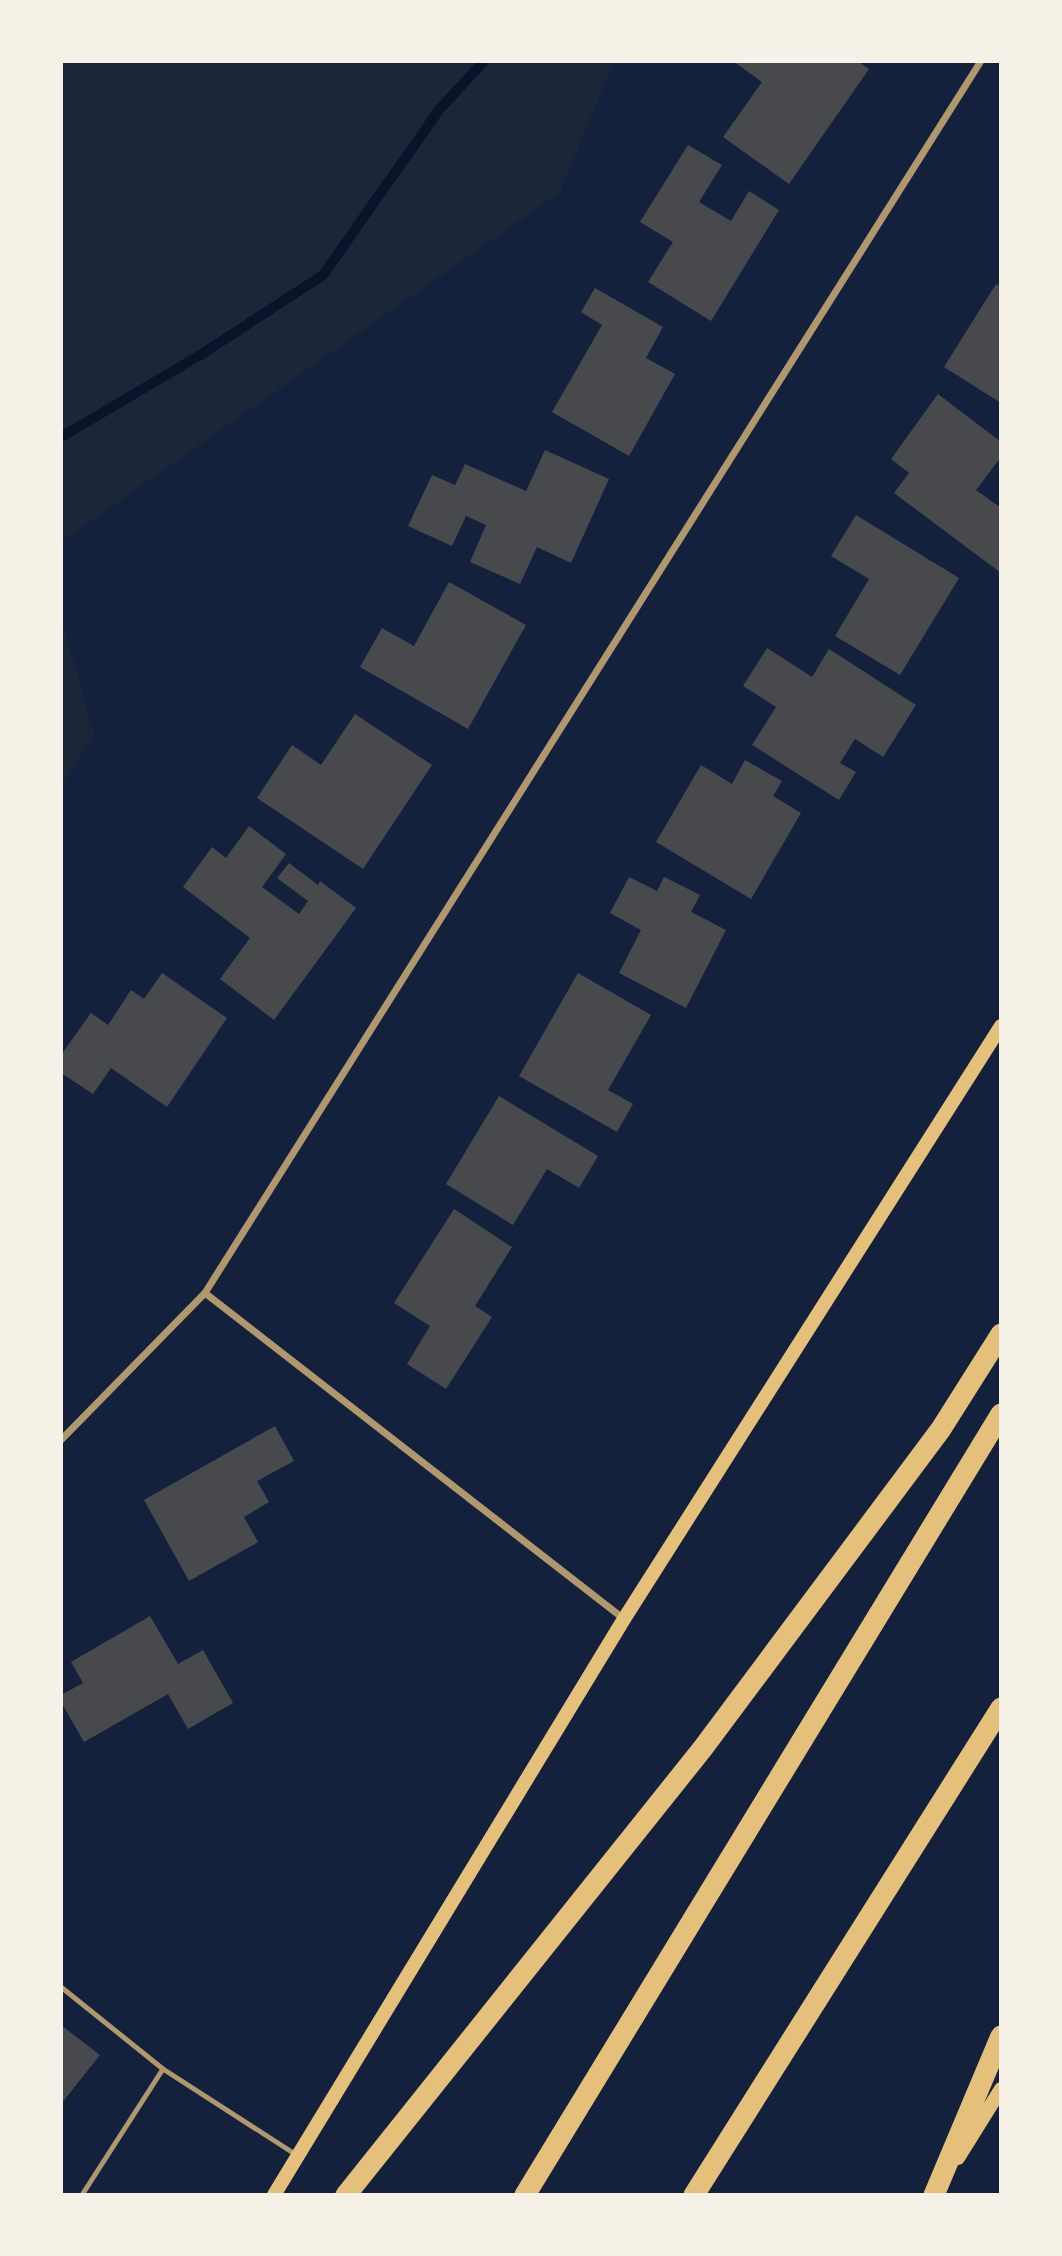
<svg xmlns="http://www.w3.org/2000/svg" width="1062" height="2256" viewBox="0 0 1062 2256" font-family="Jost,sans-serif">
	<rect width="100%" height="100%" fill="#14213d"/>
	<g fill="#1d2539">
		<path d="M61,61H614L560,192L61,542Z"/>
		<path d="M61,617L94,734L61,788Z"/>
	</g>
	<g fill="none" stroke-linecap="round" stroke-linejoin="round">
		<path stroke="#0b132b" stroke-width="10" d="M61,437L202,354L323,275L439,110L484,61"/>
	</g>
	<g fill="#48494c">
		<path d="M733,61H858L869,69L789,184L723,137L762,82Z"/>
		<path d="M688,145L722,165L699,202L731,221L749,191L779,210L711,321L648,282L673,242L640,222Z"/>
		<path d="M996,284L1001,287V403L944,367Z"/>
		<path d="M595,288L663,327L646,358L675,374L629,456L552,412L602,325L581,312Z"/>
		<path d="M938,394L1001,442V457L976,490L1001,508V573L894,493L909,473L891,459Z"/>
		<path d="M545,450L609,479L571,563L537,547L520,584L470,562L486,525L466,516L452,546L408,526L432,475L455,485L465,464L526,491Z"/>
		<path d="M856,515L959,578L900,675L835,636L869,579L831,556Z"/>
		<path d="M449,582L526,625L468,729L360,667L382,628L414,646Z"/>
		<path d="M767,648L812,677L829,649L916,705L883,757L855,739L840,763L856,772L839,800L752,745L776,707L743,686Z"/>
		<path d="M355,714L432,765L363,869L257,798L292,745L321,765Z"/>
		<path d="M745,760L782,781L773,796L801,813L751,899L656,842L701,765L732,784Z"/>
		<path d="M249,826L286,854L262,887L299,914L308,901L277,878L289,863L318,885L320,881L356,908L274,1020L220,979L250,938L183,887L212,847L226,858Z"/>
		<path d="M629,877L657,891L664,877L700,895L691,912L726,930L686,1008L619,973L641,930L610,913Z"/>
		<path d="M162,973L227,1018L167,1107L111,1068L93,1094L61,1073V1055L91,1013L108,1025L131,990L144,999Z"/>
		<path d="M578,973L651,1015L608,1090L633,1104L617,1132L519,1076Z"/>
		<path d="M499,1096L598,1156L579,1188L547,1169L513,1225L446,1184Z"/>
		<path d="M454,1209L512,1247L475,1306L492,1317L446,1389L407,1364L430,1326L394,1303Z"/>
		<path d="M275,1426L294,1461L257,1481L269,1502L244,1517L258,1542L189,1581L144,1500Z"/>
		<path d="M150,1616L178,1664L203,1650L233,1703L188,1729L168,1694L84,1742L61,1702V1695L83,1683L71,1662Z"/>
		<path d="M61,2025L100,2055L61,2104Z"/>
	</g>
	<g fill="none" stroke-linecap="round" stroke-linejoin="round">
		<g stroke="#b1986c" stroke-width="5">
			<path d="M61,1987L163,2069L298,2156"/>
			<path d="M82,2195L163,2069"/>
		</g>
		<g stroke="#b1986c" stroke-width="7">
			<path d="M205,1293L624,1619"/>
			<path d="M61,1440L205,1293L981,61"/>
		</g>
		<g stroke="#e5c07b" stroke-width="14">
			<path d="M958,2158L1001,2089"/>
			<path d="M274,2195L624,1619L1001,1026"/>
		</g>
		<g stroke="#e5c07b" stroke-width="21">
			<path d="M346,2195L703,1748L941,1429L1001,1334"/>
			<path d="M525,2195L1001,1414"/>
			<path d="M694,2195L1001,1708"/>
			<path d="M934,2195L1001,2036"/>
		</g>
	</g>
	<rect width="1062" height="2256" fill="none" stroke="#f6f1e7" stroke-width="126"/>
</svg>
